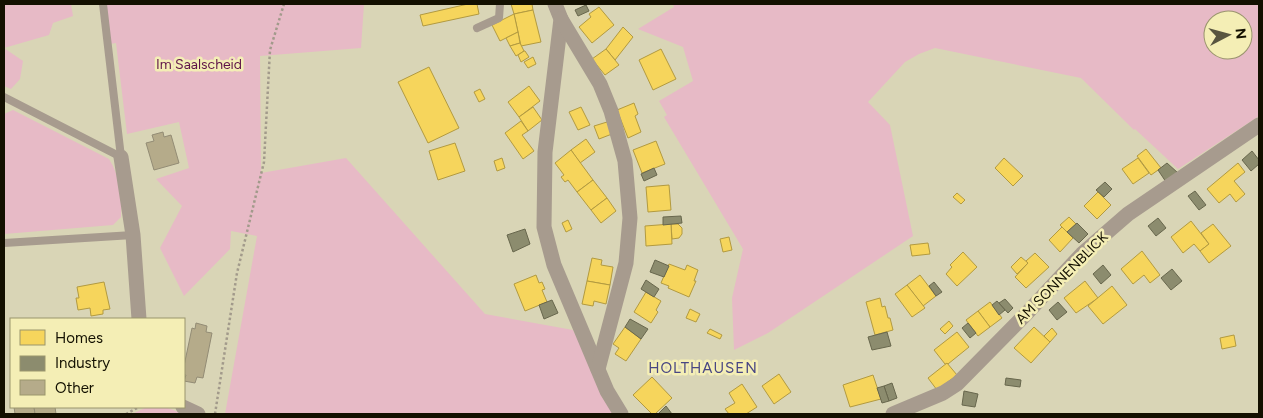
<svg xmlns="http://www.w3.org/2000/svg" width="1263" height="418" viewBox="0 0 1263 418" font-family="Figtree,sans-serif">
	<rect width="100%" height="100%" fill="#d9d5b6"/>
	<g fill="#e7bac6" fill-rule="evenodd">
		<path d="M4,4H71L73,16L53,23L49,35L4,48L23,61L20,79L11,89L4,86Z"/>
		<path d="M105,4H364L361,48L260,56L261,173L346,158L485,314L573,330L615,414H225L257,236L231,231L230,249L184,296L160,248L182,206L156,179L189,168L179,122L127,134L116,43L110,44Z"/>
		<path d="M673,4H1259V116L1178,169L1135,129L1134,130L1081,78L935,48L919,54L905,62L868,102L890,125L913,236L768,333L734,350L732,298L743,249L664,117L667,115L659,101L693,81L683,47L638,29L674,7ZM1213,20H1243V50H1213Z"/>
		<path d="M13,110L109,159C120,176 122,197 121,217L113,225L4,234V114Z"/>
		<path d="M147,407H165L184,414H132Z"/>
	</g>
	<g fill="#f6d55c" stroke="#b29a40">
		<path d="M468,4H477L479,14L423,26L420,15Z"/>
		<path d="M511,4H532L533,10L514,14Z"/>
		<path d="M599,7L614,25L592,43L579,27L591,17L589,14Z"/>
		<path d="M533,10L541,42L521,46L514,14Z"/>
		<path d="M514,14L518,32L500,41L492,25Z"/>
		<path d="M623,27L633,37L615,60L606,49Z"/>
		<path d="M518,32L520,43L510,46L506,38Z"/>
		<path d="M520,43L524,51L516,56L510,46Z"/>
		<path d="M606,49L619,65L605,75L592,59Z"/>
		<path d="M661,49L676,79L653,90L639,60Z"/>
		<path d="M524,51H525L529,57L521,62L518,55Z"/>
		<path d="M533,57L536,64L528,68L524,62Z"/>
		<path d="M429,67L459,128L428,143L398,82Z"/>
		<path d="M529,86L540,101L519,117L508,102Z"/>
		<path d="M480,89L485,99L479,102L474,92Z"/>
		<path d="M634,103L638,114L635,116L641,132L628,138L617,110Z"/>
		<path d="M533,107L542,120L528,131L519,117Z"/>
		<path d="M581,107L590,125L578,130L569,112Z"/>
		<path d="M521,121L528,131L522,135L534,151L523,159L505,133Z"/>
		<path d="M607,122L612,134L599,139L594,126Z"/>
		<path d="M586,139L595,152L580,163L571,150Z"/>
		<path d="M656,141L665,164L642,173L633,150Z"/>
		<path d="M455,143L465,171L438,180L429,151Z"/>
		<path d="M1146,149L1161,168L1151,175L1137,156Z"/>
		<path d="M571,150L593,180L577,192L568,180L565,182L561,177L564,175L555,163Z"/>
		<path d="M502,158L505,168L497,171L494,161Z"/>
		<path d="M1004,158L1023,176L1013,186L995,168Z"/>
		<path d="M1138,158L1149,173L1133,184L1122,169Z"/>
		<path d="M1238,163L1245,172L1234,181L1245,194L1236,202L1230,194L1219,203L1207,189Z"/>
		<path d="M593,180L607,198L591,210L577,192Z"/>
		<path d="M669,185L671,210L648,212L646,187Z"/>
		<path d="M1098,192L1111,205L1097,219L1084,206Z"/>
		<path d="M957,193L965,200L961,204L953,197Z"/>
		<path d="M607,198L616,211L601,223L591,210Z"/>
		<path d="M1069,217L1076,224L1067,232L1060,225Z"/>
		<path d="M568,220L572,229L566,232L562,223Z"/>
		<path d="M1191,221L1209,244L1200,251L1194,244L1183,253L1171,237Z"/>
		<path d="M671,224H678L682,228V234L679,238L672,239Z"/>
		<path d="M671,224L672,244L646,246L645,226Z"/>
		<path d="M1213,224L1231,246L1209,263L1200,251L1209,244L1201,233Z"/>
		<path d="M1062,227L1073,238L1060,252L1049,240Z"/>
		<path d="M729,237L732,250L723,252L720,239Z"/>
		<path d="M928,243L930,254L912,256L910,245Z"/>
		<path d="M1142,251L1160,275L1150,283L1144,275L1133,284L1121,269Z"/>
		<path d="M963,252L977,267L957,286L946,274L952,267L950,265Z"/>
		<path d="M1035,253L1049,267L1026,288L1015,277L1028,263L1026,261Z"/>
		<path d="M1021,257L1028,263L1017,274L1011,267Z"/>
		<path d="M592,258L602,260L601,265L613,267L610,285L587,281Z"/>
		<path d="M669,264L685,270L687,265L698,270L694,281H696L689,297L668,288L669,286L661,283Z"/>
		<path d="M536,275L539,283L542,282L545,289L542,290L547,302L525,311L514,284Z"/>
		<path d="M920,275L936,296L923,306L907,285Z"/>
		<path d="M587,281L610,285L606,304L594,301L593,306L582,304Z"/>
		<path d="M1085,281L1098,298L1076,313L1064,298Z"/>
		<path d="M104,282L110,309L103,310V314L91,316L90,308L78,310L76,298H79L77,287Z"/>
		<path d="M907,285L925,308L912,317L895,294Z"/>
		<path d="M1112,286L1127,305L1103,324L1088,306Z"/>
		<path d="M646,292L661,301L656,310L658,312L651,323L634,312Z"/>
		<path d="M880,298L882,307L885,306L888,318H890L893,330L875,335L866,302Z"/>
		<path d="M990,302L1002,318L990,327L978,311Z"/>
		<path d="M690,309L700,314L696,322L686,318Z"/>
		<path d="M978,311L990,327L978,336L966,320Z"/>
		<path d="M949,321L953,326L945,334L940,329Z"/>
		<path d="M625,327L641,339L626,361L615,354L619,348L613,344Z"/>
		<path d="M1034,327L1050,342L1031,363L1014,348Z"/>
		<path d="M1052,328L1057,334L1050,342L1044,336Z"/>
		<path d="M710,329L722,335L720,339L707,333Z"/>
		<path d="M957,332L969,347L948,364H945L934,350Z"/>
		<path d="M1234,335L1236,346L1222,349L1220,338Z"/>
		<path d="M947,363L957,375L937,390L928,378Z"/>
		<path d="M779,374L791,392L774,404L762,386Z"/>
		<path d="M873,375L881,399L850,407L843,385Z"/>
		<path d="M652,377L672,398L655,414H652L633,395Z"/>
		<path d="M742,384L757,407L746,414H729L725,409L735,403L729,393Z"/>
	</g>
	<g fill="#8c8c6e" stroke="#68674d">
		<path d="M586,5L589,11L578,16L575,10Z"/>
		<path d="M1252,151L1259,160V164L1251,171L1242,160Z"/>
		<path d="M1167,163L1178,173L1166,182L1158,170Z"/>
		<path d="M654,168L657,175L644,181L641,174Z"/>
		<path d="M1105,182L1112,189L1104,197L1096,190Z"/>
		<path d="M1195,191L1206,205L1199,210L1188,196Z"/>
		<path d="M681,216L682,223L663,225V217Z"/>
		<path d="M1158,218L1166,228L1156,236L1148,226Z"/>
		<path d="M1077,223L1088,234L1079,243L1067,232Z"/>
		<path d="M525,229L530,244L513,252L507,235Z"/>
		<path d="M655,260L669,266L664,277L650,272Z"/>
		<path d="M1103,265L1111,275L1101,284L1093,274Z"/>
		<path d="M1172,269L1182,281L1171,290L1161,278Z"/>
		<path d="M646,280L659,289L654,297L641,289Z"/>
		<path d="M934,282L942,292L936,296L929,286Z"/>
		<path d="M1005,299L1013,308L1008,313L999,303Z"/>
		<path d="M552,300L558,313L544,319L539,305Z"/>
		<path d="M997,301L1005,310L999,315L992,305Z"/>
		<path d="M1058,302L1067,312L1057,320L1049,310Z"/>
		<path d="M630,319L648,329L641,339L625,327Z"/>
		<path d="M968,323L976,333L970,338L962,328Z"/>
		<path d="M887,332L891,346L872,350L868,337Z"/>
		<path d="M1006,378L1021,380L1020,387L1005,385Z"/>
		<path d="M892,383L897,398L889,401L884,386Z"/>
		<path d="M884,386L889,401L882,403L877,388Z"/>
		<path d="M964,391L978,394L975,407L962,405Z"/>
		<path d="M666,406L672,414H658Z"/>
	</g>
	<g fill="#b5ab8a" stroke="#938c75">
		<path d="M163,132L164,137L171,135L179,163L154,170L146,143L154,141L152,135Z"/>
		<path d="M196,323L207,326L206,332L212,333L203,378L197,377L195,383L184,381L186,375H184V366L192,328L195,329Z"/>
		<path d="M14,407H34L35,414H15Z"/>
		<path d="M34,407H55L56,414H35Z"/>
	</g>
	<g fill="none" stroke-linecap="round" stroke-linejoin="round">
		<g stroke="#a29a8b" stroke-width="2.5" stroke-dasharray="2.5 2.5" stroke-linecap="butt">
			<path d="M126,414L139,407"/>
			<path d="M215,414L237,273L264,162L270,50L284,4"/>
		</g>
		<g stroke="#a79b8e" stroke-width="8">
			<path d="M103,4L121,157"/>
			<path d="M477,28L499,18L500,4"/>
			<path d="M4,97L121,157"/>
			<path d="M4,243L133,235"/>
		</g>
		<g stroke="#a79b8e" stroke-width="15">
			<path d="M555,4L561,19L545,152L544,227L554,265L607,391L621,414"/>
			<path d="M561,19L600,84L611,111L625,161L630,218L626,263L598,369"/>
			<path d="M121,157L133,235L139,319"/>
			<path d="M183,407L198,414"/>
			<path d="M893,414L943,393L957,384L1027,313L1082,254L1128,214L1259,125"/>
		</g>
	</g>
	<g text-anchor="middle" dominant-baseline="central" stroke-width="5" stroke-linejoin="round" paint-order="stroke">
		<g font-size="14" fill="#5f1448" stroke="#f4eeb5">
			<text x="199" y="64">Im Saalscheid</text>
		</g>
		<g font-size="14" fill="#131000" stroke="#f4eeb5">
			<text transform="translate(1062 278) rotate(-45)">AM SONNENBLICK</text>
		</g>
		<g font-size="15" letter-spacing="1" fill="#484683" stroke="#f4eeb5">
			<text x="703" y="368">HOLTHAUSEN</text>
		</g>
	</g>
	<rect width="1263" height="418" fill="none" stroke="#131000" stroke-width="10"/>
	<rect x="10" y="318" width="175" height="90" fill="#f4eeb5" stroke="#9a956d"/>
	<rect x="20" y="330" width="25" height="15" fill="#f6d55c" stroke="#9a956d"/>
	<text x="55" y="343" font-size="15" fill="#131000">Homes</text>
	<rect x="20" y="356" width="25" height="15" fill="#8c8c6e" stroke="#9a956d"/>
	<text x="55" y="368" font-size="15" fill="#131000">Industry</text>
	<rect x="20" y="380" width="25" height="15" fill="#b5ab8a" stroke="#9a956d"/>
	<text x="55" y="393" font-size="15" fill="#131000">Other</text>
	<g transform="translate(1228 35) rotate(84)"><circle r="24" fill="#f4eeb5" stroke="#9a956d"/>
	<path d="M0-4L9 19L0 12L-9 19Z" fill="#585540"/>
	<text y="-8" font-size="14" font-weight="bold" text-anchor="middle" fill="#131000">N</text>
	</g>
</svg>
